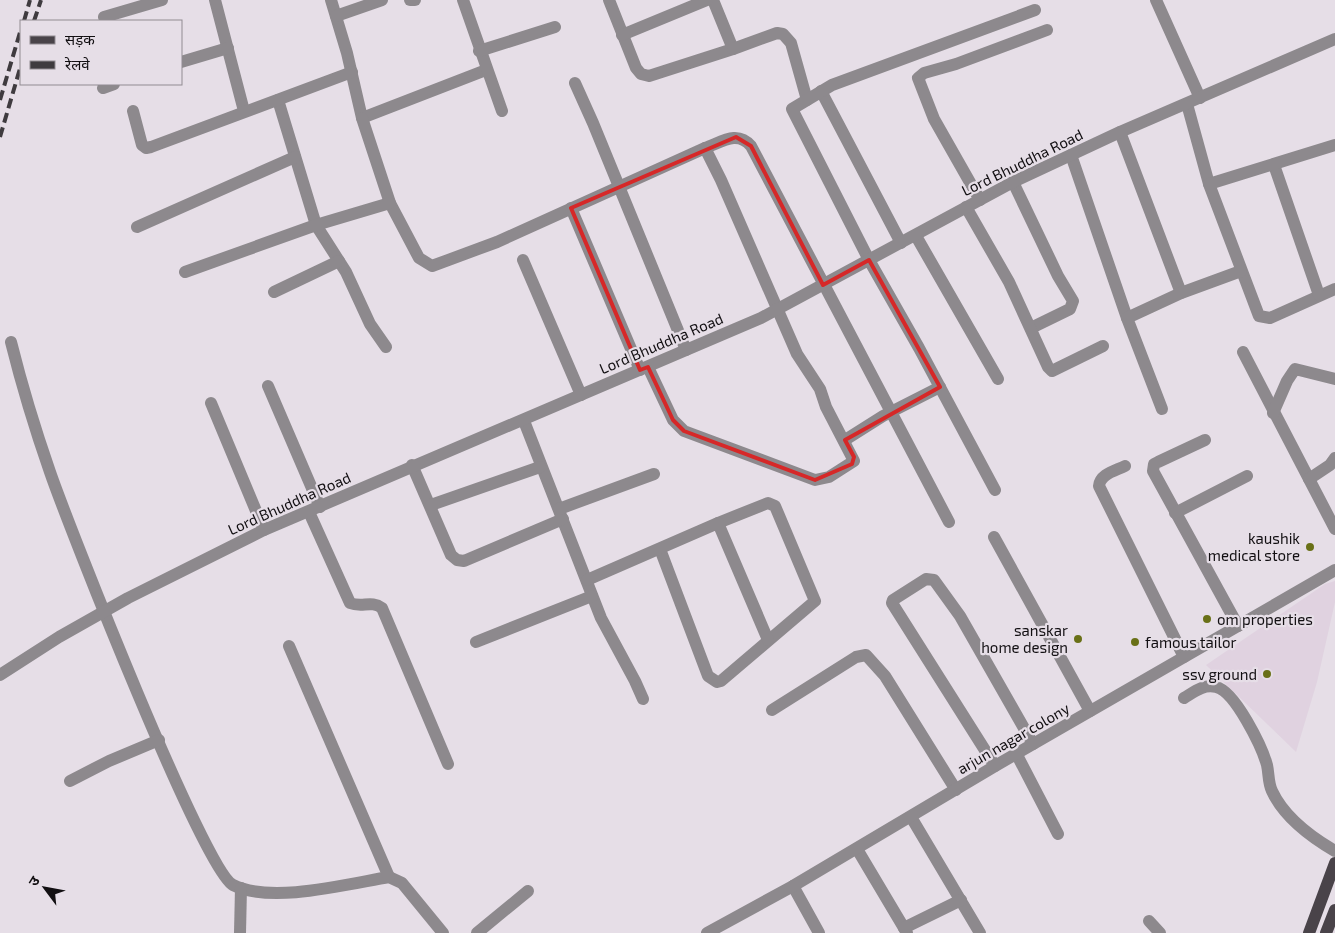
<svg xmlns="http://www.w3.org/2000/svg" width="1335" height="933" viewBox="0 0 1335 933" font-family="'Exo 2','Noto Sans Devanagari',sans-serif">
	<rect width="100%" height="100%" fill="#e6dee7"/>
	<path fill="#e0d2e0" d="M1335,581V602L1317,682L1296,752L1206,665L1325,584Z"/>
	<g fill="none" stroke-linecap="round" stroke-linejoin="round">
		<g stroke="#8d898d" stroke-width="12">
			<path d="M215,0L244,111"/>
			<path d="M331,0L347,53L362,118L486,70"/>
			<path d="M410,0H415"/>
			<path d="M463,0L502,111"/>
			<path d="M609,0L636,68L641,74L649,76L733,49L713,0"/>
			<path d="M1156,0L1200,98"/>
			<path d="M336,16L382,0"/>
			<path d="M104,17L162,0"/>
			<path d="M622,35L707,0"/>
			<path d="M733,49L777,33L783,34L791,43L807,100"/>
			<path d="M479,51L555,27"/>
			<path d="M181,62L228,48"/>
			<path d="M575,83L593,123L686,350"/>
			<path d="M103,88L114,84"/>
			<path d="M821,91L901,243"/>
			<path d="M278,100L316,225L346,272L370,324L386,347"/>
			<path d="M1187,104L1209,184L1259,316L1270,318L1335,289"/>
			<path d="M133,111L142,145L146,148L151,147L352,72"/>
			<path d="M362,118L390,203L419,258L432,266L497,242L705,148C722,142 737,130 751,146L949,522"/>
			<path d="M1120,132L1181,293"/>
			<path d="M1071,155L1127,318"/>
			<path d="M1274,165L1319,295"/>
			<path d="M1013,182L1058,276L1073,301L1070,309L1031,328"/>
			<path d="M1209,184L1335,145"/>
			<path d="M980,200L934,119L918,78L924,73L956,64L1047,30"/>
			<path d="M966,207L1009,282L1048,367L1052,371L1103,346"/>
			<path d="M571,208L640,370"/>
			<path d="M137,227L295,157"/>
			<path d="M916,236L998,379"/>
			<path d="M523,260L581,395"/>
			<path d="M185,272L316,225L390,203"/>
			<path d="M274,292L339,261"/>
			<path d="M11,342C22,386 35,429 50,472C68,524 204,871 233,885C271,904 348,884 389,877L402,883L443,933"/>
			<path d="M1243,352L1335,529"/>
			<path d="M648,367L673,420L684,431L815,480L829,477L854,461L826,407L820,389L797,354L721,180L705,148"/>
			<path d="M268,386L320,507"/>
			<path d="M211,403L264,530"/>
			<path d="M1162,409L1127,318L1181,293L1241,271"/>
			<path d="M1273,413L1287,381L1295,369L1335,379"/>
			<path d="M524,421L601,618L635,681L643,699"/>
			<path d="M845,440L883,416L940,387"/>
			<path d="M1205,440L1158,462L1154,464L1153,471L1238,626"/>
			<path d="M412,465L451,555L457,560L464,561L563,519"/>
			<path d="M1125,466C1115,471 1100,474 1099,486L1184,657"/>
			<path d="M1309,479L1330,465L1335,458"/>
			<path d="M995,490L919,348L869,260L792,109L832,85L1035,10"/>
			<path d="M431,505L540,467"/>
			<path d="M559,509L654,474"/>
			<path d="M309,512L350,603C362,608 371,600 382,608L448,764"/>
			<path d="M1175,513L1247,476"/>
			<path d="M994,537L1090,711"/>
			<path d="M660,549L708,676L717,682L721,681L815,601L775,506L768,503L718,523"/>
			<path d="M587,580L718,523L768,640"/>
			<path d="M476,642L592,596"/>
			<path d="M289,646L389,877"/>
			<path d="M0,675L59,637L128,598L264,530L761,318L1013,182L1120,132L1335,39"/>
			<path d="M1184,698C1194,692 1203,684 1216,687C1235,691 1262,747 1267,765C1269,774 1268,783 1272,791C1284,817 1311,837 1335,851"/>
			<path d="M772,710L856,657L866,655L885,676L956,790"/>
			<path d="M1017,755L1058,834"/>
			<path d="M995,766L892,603L893,600L926,579L934,580L960,616L1033,744"/>
			<path d="M70,781L109,761L159,740"/>
			<path d="M911,817L980,933"/>
			<path d="M857,849L907,933"/>
			<path d="M793,886L819,933"/>
			<path d="M1149,921L1160,933"/>
			<path d="M904,928L961,900"/>
			<path d="M240,933L241,888"/>
			<path d="M477,933L528,891"/>
			<path d="M707,933L793,886L995,766L1335,570"/>
		</g>
		<g stroke="#494349" stroke-width="12">
			<path d="M1309,933L1335,863"/>
			<path d="M1326,933L1335,910"/>
		</g>
		<g stroke="#3f3b3f" stroke-width="4" stroke-dasharray="10 5" stroke-linecap="butt">
			<path d="M24,21L30,0"/>
			<path d="M34,21L41,0"/>
			<path d="M0,100L21,29"/>
			<path d="M0,137L21,65"/>
		</g>
	</g>
	<path fill="none" stroke="#d62828" stroke-width="4" stroke-linejoin="round" d="M736,137L751,146L823,285L869,260L940,387L845,440L854,457L852,464L815,480L684,431L673,420L648,367L640,370L571,208Z"/>
	<g fill="#697017" stroke="#e6dee7" stroke-width="2">
		<circle cx="1310" cy="547" r="5"/>
		<circle cx="1207" cy="619" r="5"/>
		<circle cx="1078" cy="639" r="5"/>
		<circle cx="1135" cy="642" r="5"/>
		<circle cx="1267" cy="674" r="5"/>
	</g>
	<g text-anchor="middle" dominant-baseline="central" stroke-width="4.5" stroke-linejoin="round" paint-order="stroke">
		<g font-size="15" fill="#120f12" stroke="#e6dee7">
			<text transform="translate(1022 162) rotate(-26)">Lord Bhuddha Road</text>
			<text transform="translate(661 343) rotate(-23)">Lord Bhuddha Road</text>
			<text transform="translate(289 503) rotate(-24)">Lord Bhuddha Road</text>
			<text transform="translate(1013 738) rotate(-30)">arjun nagar colony</text>
		</g>
		<g font-size="15" fill="#120f12" stroke="#e6dee7" text-anchor="end">
			<text x="1300" y="538">kaushik<tspan x="1300" dy="17">medical store</tspan></text>
			<text x="1217" y="619" text-anchor="start">om properties</text>
			<text x="1068" y="630">sanskar<tspan x="1068" dy="17">home design</tspan></text>
			<text x="1145" y="642" text-anchor="start">famous tailor</text>
			<text x="1257" y="674">ssv ground</text>
		</g>
	</g>
	<rect x="20" y="20" width="162" height="65" fill="#e6dee7" stroke="#918b92"/>
	<rect x="30" y="36" width="25" height="8" fill="#494349" stroke="#918b92"/>
	<text x="65" y="45" font-size="15" fill="#120f12">सड़क</text>
	<rect x="30" y="61" width="25" height="8" fill="#3f3b3f" stroke="#918b92"/>
	<text x="65" y="70" font-size="15" fill="#120f12">रेलवे</text>
	<g transform="translate(45 888) rotate(302)" stroke="#e6dee7" stroke-width="4" paint-order="stroke">
	<path d="M0-4L9 19L0 12L-9 19Z" fill="#120f12"/>
	<text y="-8" font-size="14" font-weight="bold" text-anchor="middle" fill="#120f12">उ</text>
	</g>
</svg>
